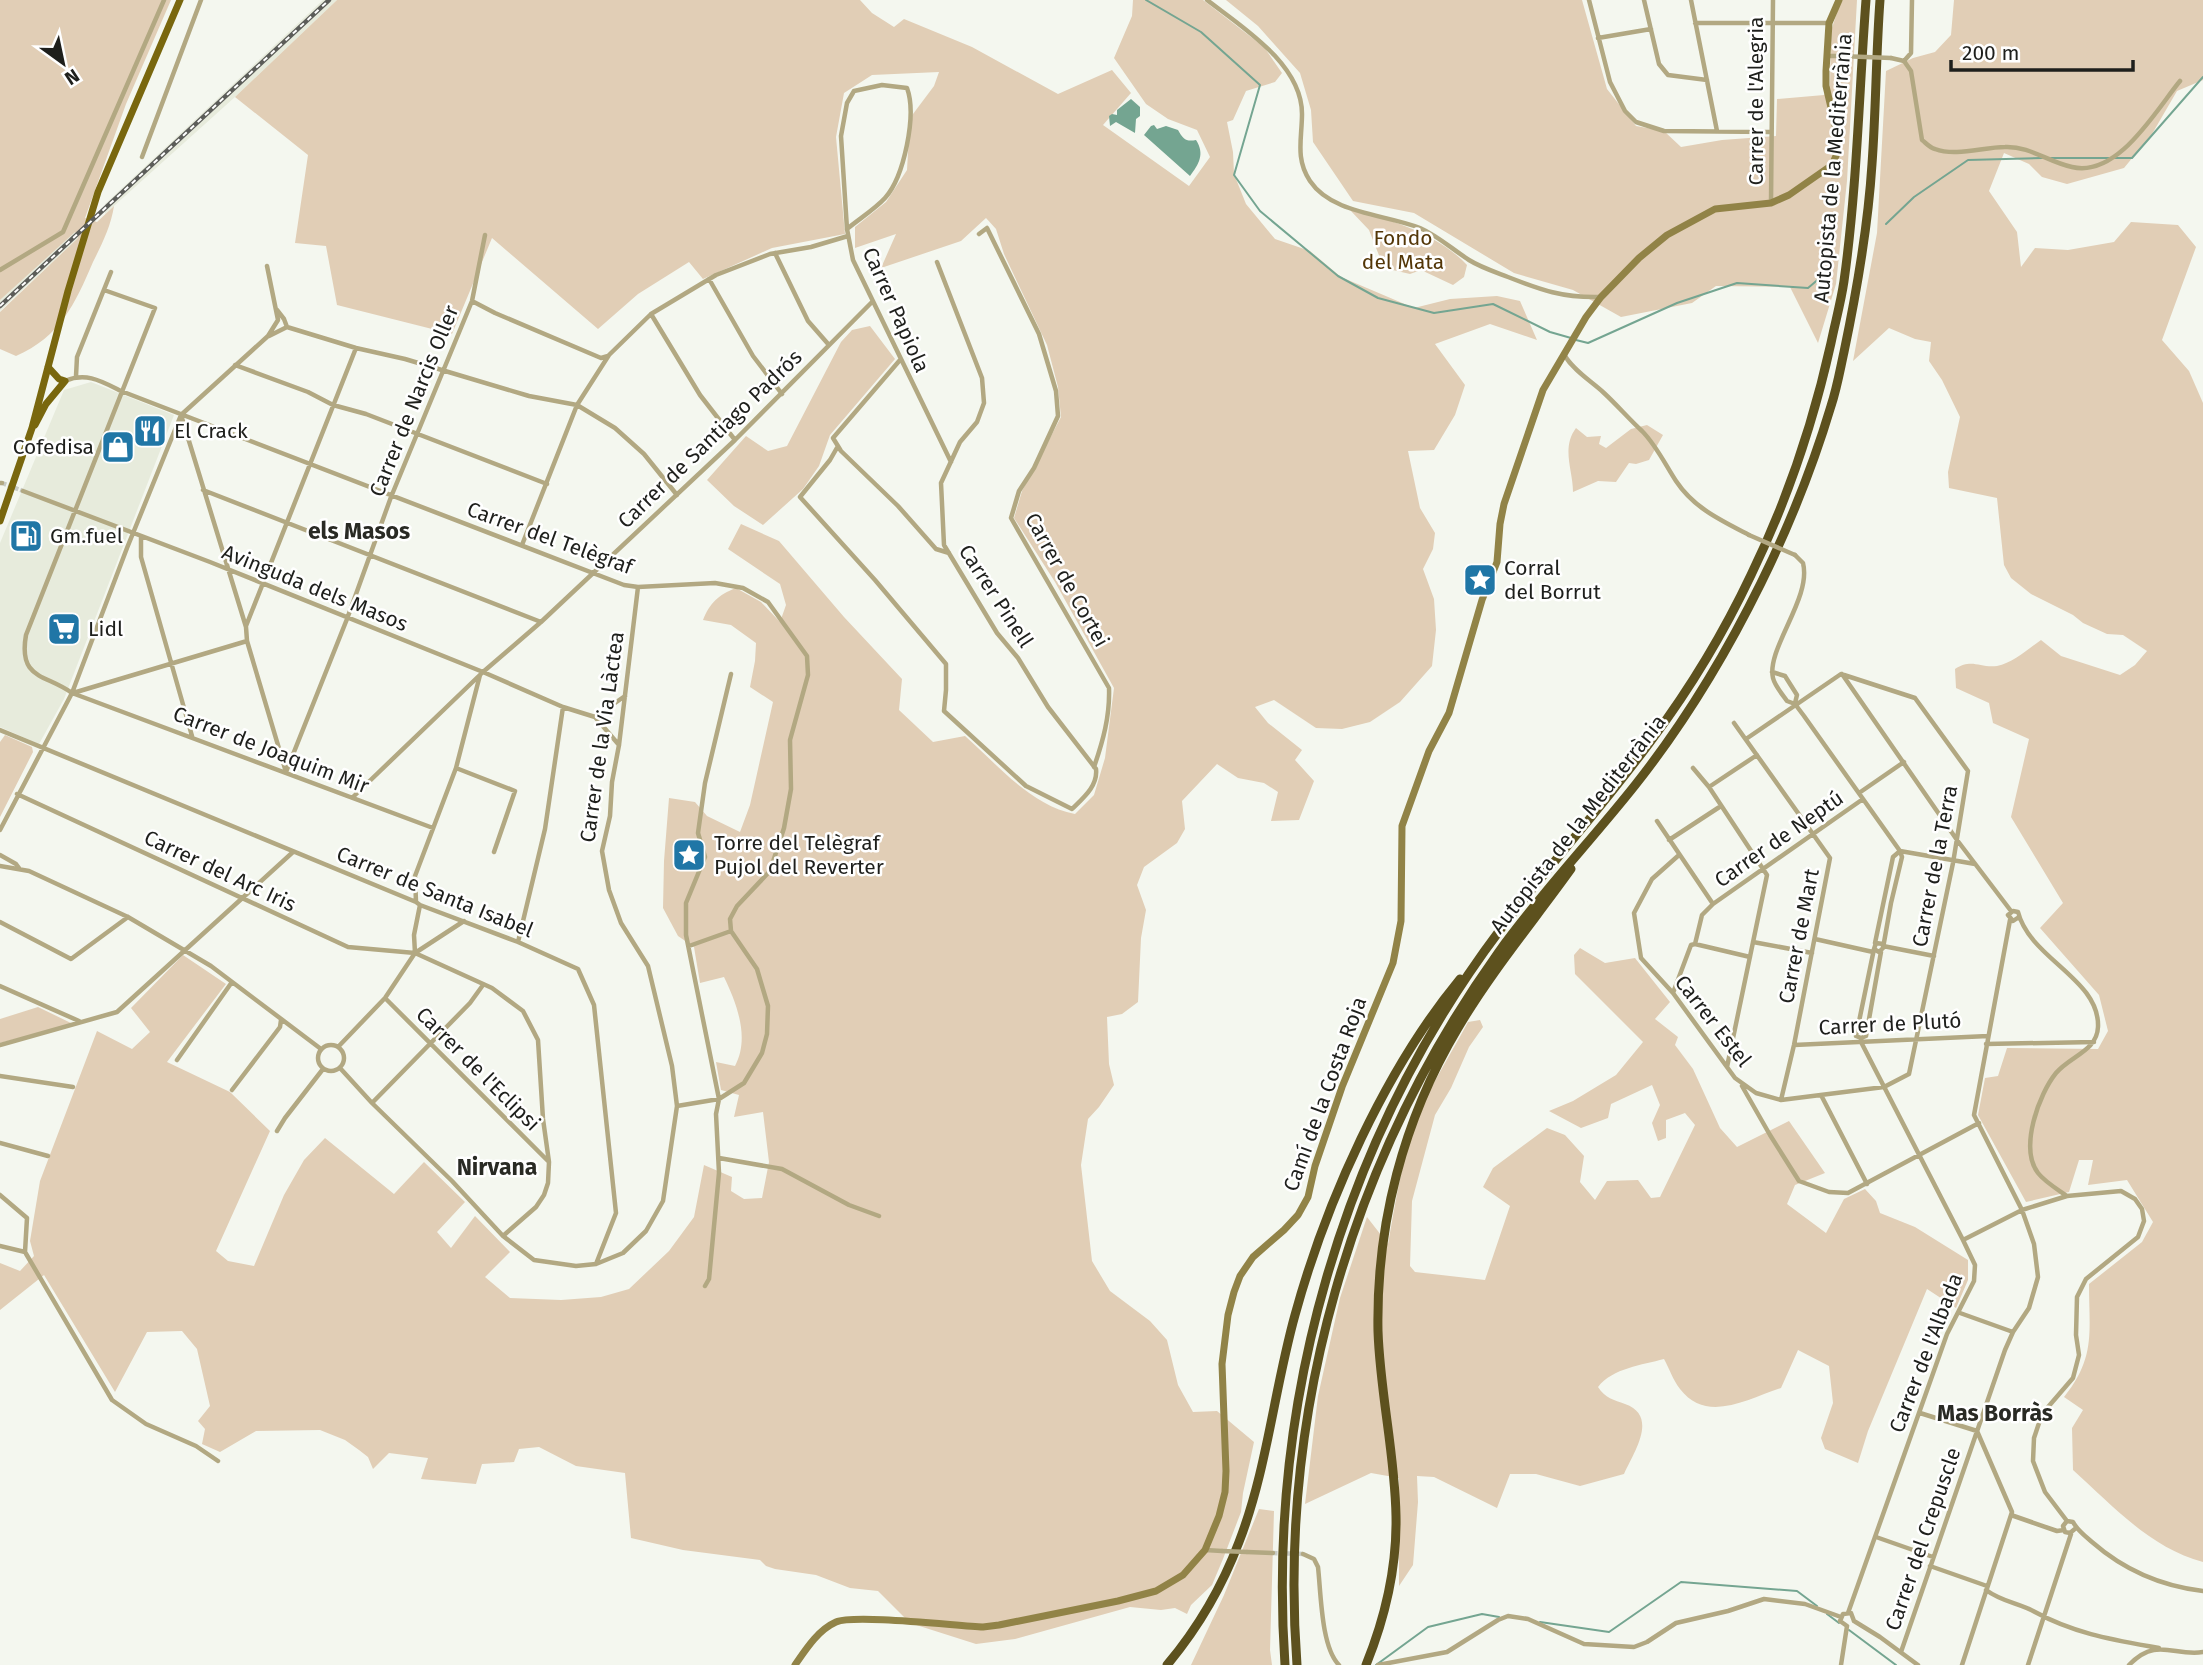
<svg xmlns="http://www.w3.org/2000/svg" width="2203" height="1665" viewBox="0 0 2203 1665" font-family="'Fira Sans',sans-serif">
  <rect width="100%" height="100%" fill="#f4f7ef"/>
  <path fill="#e7ebdc" d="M323 0H337L235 97 105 214V204Z
    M75 231 78 238 0 311V300Z
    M91 382 174 415 64 699 39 744 0 727V543L64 390Z"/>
  <path fill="#e1ceb6" d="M0 0H171L126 104 85 218 97 222 114 206C111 226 102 244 93 262 75 304 60 337 16 356L0 349V312L78 238 75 232 0 300Z
    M337 0H860L872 13 894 27 904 19 972 47 1058 94 1112 70 1131 93 1103 125 1189 186 1210 157 1197 130 1168 119 1146 104 1114 58 1132 16 1133 0H1203L1264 47 1282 73 1275 82 1246 91 1233 120 1227 122 1233 152 1234 174 1246 204 1275 239 1310 251 1341 277 1414 308 1450 299 1497 296 1520 301 1537 340 1490 324 1435 344 1465 385 1455 415 1434 450 1408 451 1420 508 1435 533 1433 549 1423 569 1434 599 1436 630 1432 666 1400 702 1370 722 1342 729 1316 728 1274 700 1255 707 1268 723 1302 750 1295 760 1314 781 1299 820 1271 821 1278 792 1264 783 1238 778 1217 764 1182 801 1185 829 1177 843 1144 867 1137 885 1146 910 1141 938 1138 1002 1122 1014 1107 1017 1109 1064 1114 1085 1099 1107 1088 1119 1081 1165 1092 1261 1110 1291 1150 1321 1167 1340 1178 1385 1193 1412 1217 1411 1254 1442 1243 1493 1241 1512 1223 1559 1212 1585 1191 1605 1187 1614 1175 1608 1161 1610 1130 1607 1015 1639 976 1644 910 1623 878 1591 850 1588 816 1575 775 1569 766 1566 760 1560 683 1550 631 1538 625 1473 576 1466 539 1447 519 1449 514 1462 482 1464 476 1484 421 1479 428 1458 389 1453 373 1469 368 1457 359 1450 345 1440 320 1430 256 1431 220 1452 202 1444 205 1429 198 1421 210 1406 197 1349 182 1331 147 1332 115 1392 44 1275 0 1310V1263L20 1271 34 1256 30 1241 40 1181 97 1031 132 1049 150 1032 131 1008 183 955 226 984 167 1062 230 1092 270 1131 216 1251 228 1261 254 1266 284 1195 304 1160 325 1138 394 1194 424 1162 465 1202 437 1232 451 1248 475 1216 510 1252 485 1277 510 1298 561 1300 601 1297 629 1289 669 1251 694 1217 704 1165 732 1177 731 1191 744 1199 762 1198 769 1162 763 1112 734 1117 739 1095 721 1090 716 1062 735 1066C750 1038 737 1004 724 977L700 983 694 947 678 936 663 908 664 861 669 798 695 802 707 816 740 832 750 805 773 702 750 687 755 661 756 643 731 625 703 620C710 603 718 595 736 588L761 602 780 622 786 605 780 584 728 549 741 524 779 541 844 617 902 679 899 710 933 742 965 736C998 765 1030 805 1075 814L1094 795 1105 758 1114 688 1055 582 1014 518 1022 491 1061 417 1058 387 1047 345 1004 254 996 229 986 218 961 241 881 268 896 234 855 248V227L886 202 907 170 910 118 934 86 939 72 872 75 844 93 836 137 845 234 772 248 703 279 689 262 638 294 598 329 492 238 452 334 337 305 326 246 295 243 308 155 235 97Z
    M1226 0H1582L1607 89 1636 126 1664 131 1681 147 1722 140 1776 136 1777 99 1824 95 1830 85 1831 31 1841 0H1857L1847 181 1836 284 1818 343 1790 287 1716 286 1692 303 1621 317 1573 290 1514 273 1414 213 1353 201 1313 142 1311 110 1300 73 1258 26Z
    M1954 0H2203V80L2177 91 2152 134 2124 168 2067 184 2042 177 2029 164 2004 153 1989 191 2017 232 2021 267 2035 248 2068 250 2114 242 2131 222 2178 225 2196 247 2162 340 2189 371 2203 403V1562C2150 1548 2112 1505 2073 1470L2072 1428 2083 1410 2064 1397C2096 1357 2089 1332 2089 1284L2142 1242 2153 1222 2127 1180 2088 1185 2093 1160H2079L2069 1192 2026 1202 1978 1115 1985 1078 1998 1076 2007 1048 2098 1049 2108 1031 2099 995 2040 928 2063 903 2011 817 2029 739 1993 723 1989 703 1956 688 1955 669C1972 658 1979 668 1997 666 2013 663 2028 649 2041 640L2061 656 2120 675 2135 665 2147 651 2123 635 2107 634 2083 623 2073 615 2031 594 2011 578 2004 565 1997 498 1949 488 1948 472 1960 417 1942 380 1929 361 1931 342 1915 339 1889 328 1853 361 1877 233 1886 71 1913 58 1935 52 1951 35Z
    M1350 210C1391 219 1438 234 1467 265L1464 277 1453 285 1421 270 1410 274 1384 268 1369 230Z
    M870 326 895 359 830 435 819 466 803 489 763 525 734 506 707 480 746 436 768 451 787 446 841 342 852 330Z
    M1647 425 1663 435 1649 460 1636 464 1629 463 1616 482 1598 481 1573 492C1573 470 1561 448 1576 428L1587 437 1601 436 1599 444 1606 448 1631 429Z
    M5 735 32 747 33 752 0 817V742Z
    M1580 948 1605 963 1635 958 1670 1002 1655 1019 1678 1037 1675 1045 1693 1069 1720 1128 1737 1147 1789 1121 1825 1173 1795 1185 1787 1204 1826 1233 1844 1199 1865 1189 1876 1201 1880 1213 1915 1227 1968 1260V1280L1956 1308 1927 1289 1868 1431 1858 1463 1825 1449 1821 1438 1833 1403 1829 1366 1798 1350 1781 1388C1747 1399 1707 1424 1680 1389 1673 1380 1669 1368 1664 1359 1642 1365 1613 1368 1598 1387 1605 1398 1614 1400 1625 1404 1659 1416 1634 1452 1624 1474L1580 1486 1536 1474H1510L1497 1508 1434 1477 1417 1476 1418 1502 1413 1565 1399 1586V1478L1371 1473 1305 1504 1318 1396 1340 1298 1367 1217 1388 1244C1395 1205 1401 1165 1414 1127 1427 1090 1450 1056 1468 1022L1480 1020 1483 1027 1469 1047 1451 1088 1435 1115 1412 1201 1410 1266 1415 1272 1485 1280 1510 1206 1483 1187 1493 1168 1547 1128 1565 1135 1584 1156 1580 1182 1595 1200 1607 1181 1638 1180 1651 1198 1660 1197 1695 1125 1685 1113 1666 1120V1138L1658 1141 1652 1123 1660 1105 1652 1085 1611 1104 1608 1118 1581 1128 1549 1111 1573 1101 1616 1075 1643 1042 1575 974 1574 955Z
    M38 1007 73 1024 0 1043V1019Z
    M1259 1509 1274 1511 1270 1650 1272 1665H1191L1224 1595Z"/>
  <path fill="#74a591" d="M1131 99 1140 107V116L1136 119 1135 133 1116 122 1110 126 1109 116 1112 114 1117 115V110Z
    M1154 125 1157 129 1166 126 1178 130C1183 139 1186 142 1196 140 1205 154 1199 164 1190 176L1144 135 1151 126Z"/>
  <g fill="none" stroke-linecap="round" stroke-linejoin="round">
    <path stroke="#74a591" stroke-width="2" d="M1146 0 1201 32 1260 85 1234 175 1260 211 1338 276 1378 298 1434 313 1493 304 1550 332 1571 338
      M2051 158H2109
      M2114 158H2132L2203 77
      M1886 224 1914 197 1968 160 2042 158
      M1576 340 1588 343 1677 303 1737 283 1808 288 1827 272
      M1827 1614 1839 1623
      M1540 1622 1609 1632 1681 1582 1797 1591 1817 1606
      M1849 1630 1896 1665
      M1376 1665 1428 1627 1482 1614 1499 1617"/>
    <path stroke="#c9ccc5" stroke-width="4.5" stroke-dasharray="4.5 2" stroke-linecap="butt" d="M2 483 23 491
      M1273 1553 1303 1554"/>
    <path stroke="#b2a882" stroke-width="4.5" d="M1207 0C1242 27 1302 64 1302 114 1302 138 1295 159 1310 181 1332 214 1385 214 1420 228 1438 236 1452 249 1469 260 1480 267 1495 272 1508 277 1541 290 1563 298 1600 297
      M1589 0 1610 82 1625 111 1636 122 1664 131 1771 132
      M1644 0 1659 64 1668 75 1707 80
      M1691 0 1717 131
      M1695 23H1828
      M1598 38 1651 29
      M1827 56H1840
      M1891 58 1904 61 1911 71 1922 140C1926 143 1930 148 1935 149 1956 157 1983 147 2005 147 2030 146 2048 162 2072 167 2118 178 2156 110 2180 81
      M1904 61 1911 53 1912 0
      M142 157 201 0
      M1771 202 1773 0
      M847 229C859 219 875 209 885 198 904 177 917 115 907 88L882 85 854 91 847 103 841 136 847 229 853 260 951 462
      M979 234 987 228 1039 334 1056 391 1058 416 1034 468 1019 491 1011 518 1109 688C1110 716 1103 741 1094 767
      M775 253 808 321 829 345
      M0 270 63 232 164 0
      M709 279 753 356 782 394
      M104 290 155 308 26 635C18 680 46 674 72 693L433 828
      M472 301 495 313 601 358 608 356
      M651 314 700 395 735 440
      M287 327 356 348 405 359 529 396 577 405 615 428 644 454 677 495
      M269 336 287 327 284 319 277 310
      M1565 356C1574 371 1591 381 1604 393 1617 405 1629 419 1642 431 1656 445 1665 464 1676 481 1694 508 1720 520 1749 535
      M900 360 833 438 841 451 898 506 936 549 949 553
      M235 365 308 392 333 405 366 414 547 484
      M76 376 77 357 111 272
      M65 381C86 372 101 381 121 391L624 585 638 587 715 583 743 588 768 602 807 656 808 675 790 740 791 789 784 828 770 871 737 906 730 919 731 931 757 969 768 1006 767 1034 762 1053 744 1083 719 1099 677 1106
      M181 415 246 627 247 641 286 772
      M838 446 830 460 800 497 875 580 946 664V690L944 711 1026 786 1072 809C1083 798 1098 786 1096 769L1048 707 1018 658 997 633 944 545 941 483 960 442 977 422 984 403 982 378 937 262
      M0 483H2
      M203 490 541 622
      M23 491 210 562 483 672 563 707 595 717 619 745
      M141 537V557L192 736
      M522 545 577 405 609 355 651 314 716 275 770 254 811 247 848 236
      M1795 555 1803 563C1812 598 1766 649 1773 678 1775 686 1782 694 1787 701L1795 704 1804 716 1900 851 1975 864
      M246 626 356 348
      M1772 672 1785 676 1797 695 1795 703
      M1842 674 1957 840 2011 911
      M73 693 247 641
      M595 717 625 696
      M1734 723 1830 858 1794 1045 1781 1100
      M0 730 416 902 420 905 518 942 578 969 594 1005 616 1213 596 1264
      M456 768 515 791 494 852
      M1693 768 1709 787 1767 875 1727 1067
      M286 772 347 619 391 497 472 301 485 235
      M1709 787 1757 755
      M1859 793 1904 762
      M17 794 348 947 415 953 492 988 523 1011 538 1040 543 1119 549 1162 548 1183 544 1195 536 1207 503 1236
      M353 797 483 672 541 622 735 440 872 302
      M1657 821 1713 904 1702 915 1695 944 1691 945 1673 993
      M0 830 72 693 127 548 181 415 268 336 278 320 267 266
      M1669 840 1721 806
      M0 855 16 864 19 868
      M1679 855 1652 879 1634 913 1641 958 1673 993 1735 1078 1756 1093 1781 1100 1884 1087 1909 1074 1953 863 1968 771 1915 698 1841 674 1746 739
      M0 866 29 871 128 917 211 966 321 1049
      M416 902 415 876 456 768 480 675
      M1713 904 1863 799
      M2019 917 2013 921 2008 915 2013 911 2018 912C2030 959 2100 979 2098 1027 2097 1051 2070 1056 2056 1073 2039 1094 2019 1148 2038 1173 2045 1182 2057 1189 2067 1196L2121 1191 2135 1199 2142 1209 2144 1221 2138 1237 2086 1279 2077 1297 2076 1335 2079 1355 2073 1378 2042 1414 2034 1438 2033 1461 2045 1492 2067 1521
      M0 922 71 959 128 917
      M1815 939 1873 952
      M518 942 545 829 563 707
      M1753 942 1812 953
      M1875 943 1893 857 1900 851
      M1695 944 1750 957
      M1883 944 1876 943 1874 949 1879 952 1883 948 1891 903 1902 857 1900 851
      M689 946 731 931
      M1883 946 1934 956
      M415 953 414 935 420 905
      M0 986 79 1021
      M385 998 548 1161
      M1861 1038 1866 1036 1881 952
      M1986 1044 2094 1042
      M318 1058a13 13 0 1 1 26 0a13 13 0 1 1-26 0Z
      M0 1045 117 1012 293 852
      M1794 1045 1988 1036
      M338 1047 385 998 415 953 464 921
      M177 1060 232 982
      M340 1068 372 1103 452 1181 503 1236 534 1260 576 1266 596 1264 623 1253 646 1231 663 1201 677 1106 672 1066 648 966 621 923 609 890 602 851 610 816 612 782 619 745 638 587
      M0 1076 73 1087
      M1742 1086 1770 1135 1799 1181 1829 1192 1848 1193 1979 1123
      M232 1090 280 1027 281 1020
      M1821 1095 1867 1184
      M372 1103 470 1003 483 985
      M277 1131 285 1118 323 1069
      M0 1143 48 1156
      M719 1158 782 1169 849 1205 879 1216
      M0 1195 27 1218 25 1252
      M1963 1240 2022 1210 2067 1196
      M0 1246 25 1252
      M25 1252 112 1400 146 1424 196 1446 218 1461
      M705 1286 709 1279 719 1173 716 1114 719 1099 686 935V903L705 857 698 833 705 783 731 674
      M1960 1313 2013 1332
      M1920 1413 1977 1431 2012 1512 1962 1665
      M2011 1515 2057 1531 2064 1530
      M2076 1528 2070 1533 2065 1532 2063 1526 2067 1521 2073 1522C2077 1530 2085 1536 2092 1542 2124 1570 2160 1586 2203 1591
      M1876 1537 1933 1557
      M1205 1550 1222 1551
      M1247 1552 1273 1553
      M1303 1554 1314 1559 1318 1567C1321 1593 1321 1647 1339 1665
      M1930 1566 1987 1586
      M1986 1590C2002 1602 2019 1603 2035 1612 2075 1634 2115 1640 2159 1648
      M1848 1613 1947 1334 1974 1281 1975 1265 1963 1240 1861 1042V1038L1856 1036 1874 949
      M1854 1621 1880 1637 1918 1665
      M1847 1626 1840 1621 1843 1614 1851 1613 1854 1621
      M1901 1652 2005 1350 2013 1332 2029 1308 2038 1277 2034 1244 2022 1210 1974 1115 2010 920
      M1378 1665 1447 1652 1498 1620 1508 1616 1528 1619 1584 1644 1634 1647 1647 1642 1676 1623 1728 1611 1764 1599 1805 1604 1841 1617
      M1841 1665 1847 1626
      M2028 1665 2071 1534
      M2129 1665C2157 1636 2174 1657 2203 1652"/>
    <path stroke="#918347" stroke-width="7" d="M795 1665C806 1649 818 1630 836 1622 855 1614 957 1626 983 1627L999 1625 1118 1601 1156 1591 1183 1575 1205 1550 1219 1516 1225 1492 1226 1471 1222 1364 1228 1315 1234 1292 1240 1276 1253 1257 1284 1230 1298 1215 1308 1197 1315 1166 1342 1087 1393 963 1401 921 1402 826 1429 751 1449 713 1482 600 1497 562 1500 524 1504 504 1543 390 1586 317 1601 297 1639 258 1667 235 1715 209 1771 203 1789 195 1832 165 1836 156 1839 142 1826 86V71L1829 23 1839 0"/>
    <path stroke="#79670e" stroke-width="7" d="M35 425 46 404 65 381 59 379 48 367
      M0 521 32 428 68 291 98 192 180 0"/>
    <path stroke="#5d511e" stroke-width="9" d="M1167 1665C1198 1628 1222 1587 1239 1542 1267 1470 1274 1390 1295 1315 1326 1202 1385 1070 1460 979
      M1285 1665C1267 1403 1342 1140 1500 930 1549 865 1605 804 1653 738 1691 687 1724 632 1751 575 1787 501 1813 424 1831 343 1835 323 1841 302 1844 281 1857 188 1859 93 1866 0
      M1297 1665C1278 1412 1351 1159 1498 953 1541 893 1591 841 1636 784 1685 722 1726 654 1761 583 1789 526 1813 466 1831 406 1837 388 1840 370 1844 352 1857 290 1868 227 1872 164 1876 109 1876 54 1880 0
      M1366 1665C1385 1618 1397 1567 1396 1516 1395 1454 1380 1393 1378 1331 1376 1225 1403 1120 1458 1028 1491 972 1533 922 1571 869"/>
    <defs>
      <path id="rail" d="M0 306 329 0"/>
    </defs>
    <use href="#rail" stroke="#5c5d59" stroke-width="4.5"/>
    <use href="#rail" stroke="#fff" stroke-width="2" stroke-dasharray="5" stroke-linecap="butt"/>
    <path stroke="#b2a882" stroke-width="4.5" d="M1840 56 1891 58
      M1749 535 1795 555
      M1222 1551 1247 1552"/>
  </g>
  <defs>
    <symbol id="restaurant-square" viewBox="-11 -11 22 22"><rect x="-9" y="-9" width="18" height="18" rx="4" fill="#2076a6" stroke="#fff"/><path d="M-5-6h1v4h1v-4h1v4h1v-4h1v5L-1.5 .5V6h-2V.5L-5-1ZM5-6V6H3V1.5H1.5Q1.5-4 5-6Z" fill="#fff"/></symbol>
    <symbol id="shop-square" viewBox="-11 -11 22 22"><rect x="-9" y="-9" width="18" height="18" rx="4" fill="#2076a6" stroke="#fff"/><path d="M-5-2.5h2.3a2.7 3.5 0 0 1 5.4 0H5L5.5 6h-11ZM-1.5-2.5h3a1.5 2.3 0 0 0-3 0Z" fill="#fff"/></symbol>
    <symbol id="fuel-square" viewBox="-11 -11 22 22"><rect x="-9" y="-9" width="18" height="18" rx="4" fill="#2076a6" stroke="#fff"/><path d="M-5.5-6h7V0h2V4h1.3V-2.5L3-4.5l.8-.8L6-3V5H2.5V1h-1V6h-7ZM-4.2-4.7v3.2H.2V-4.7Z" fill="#fff"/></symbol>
    <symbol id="sight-square" viewBox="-11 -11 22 22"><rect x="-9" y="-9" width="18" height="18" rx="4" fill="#2076a6" stroke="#fff"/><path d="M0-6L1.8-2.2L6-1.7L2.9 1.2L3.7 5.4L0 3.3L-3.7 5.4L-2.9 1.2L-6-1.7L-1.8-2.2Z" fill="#fff"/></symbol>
    <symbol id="supermarket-square" viewBox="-11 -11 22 22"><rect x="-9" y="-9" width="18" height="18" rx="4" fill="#2076a6" stroke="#fff"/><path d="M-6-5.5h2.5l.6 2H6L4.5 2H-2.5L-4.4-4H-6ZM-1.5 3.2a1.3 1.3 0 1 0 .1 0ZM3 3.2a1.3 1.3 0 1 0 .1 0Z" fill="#fff"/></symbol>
  </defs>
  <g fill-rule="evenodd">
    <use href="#restaurant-square" x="131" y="412" width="38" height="38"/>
    <use href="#shop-square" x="99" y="428" width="38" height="38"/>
    <use href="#fuel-square" x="7" y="517" width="38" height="38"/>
    <use href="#sight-square" x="1461" y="561" width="38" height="38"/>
    <use href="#supermarket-square" x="45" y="610" width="38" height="38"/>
    <use href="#sight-square" x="670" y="836" width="38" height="38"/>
  </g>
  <g text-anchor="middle" stroke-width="5" stroke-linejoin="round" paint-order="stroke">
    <g font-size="21" fill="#1e1f1c" stroke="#fff">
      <text transform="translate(1756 101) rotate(-90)" y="7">Carrer de l'Alegria</text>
      <text transform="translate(1833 168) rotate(-85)" y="7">Autopista de la Mediterrània</text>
      <text transform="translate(896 310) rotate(66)" y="7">Carrer Papiola</text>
      <text transform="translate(414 401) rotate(-68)" y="7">Carrer de Narcis Oller</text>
      <text transform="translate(710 439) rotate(-44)" y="7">Carrer de Santiago Padrós</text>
      <text transform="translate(550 538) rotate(20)" y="7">Carrer del Telègraf</text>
      <text transform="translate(1067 580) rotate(61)" y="7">Carrer de Cortei</text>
      <text transform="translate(315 588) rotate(22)" y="7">Avinguda dels Masos</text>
      <text transform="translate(996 596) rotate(57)" y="7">Carrer Pinell</text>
      <text transform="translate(602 737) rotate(-82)" y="7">Carrer de la Via Làctea</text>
      <text transform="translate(271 750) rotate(21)" y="7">Carrer de Joaquim Mir</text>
      <text transform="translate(1578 824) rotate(-52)" y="7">Autopista de la Mediterrània</text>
      <text transform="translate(1779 839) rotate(-35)" y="7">Carrer de Neptú</text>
      <text transform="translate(1935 866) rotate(-79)" y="7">Carrer de la Terra</text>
      <text transform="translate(220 871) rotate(25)" y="7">Carrer del Arc Iris</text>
      <text transform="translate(435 892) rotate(22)" y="7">Carrer de Santa Isabel</text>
      <text transform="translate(1799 936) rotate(-79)" y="7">Carrer de Mart</text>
      <text transform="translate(1713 1021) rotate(52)" y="7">Carrer Estel</text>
      <text transform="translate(1890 1024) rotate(-3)" y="7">Carrer de Plutó</text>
      <text transform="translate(478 1069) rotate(45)" y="7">Carrer de l'Eclipsi</text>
      <text transform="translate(1325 1094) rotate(-70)" y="7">Camí de la Costa Roja</text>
      <text transform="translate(1926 1353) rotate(-69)" y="7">Carrer de l'Albada</text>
      <text transform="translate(1923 1539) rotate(-71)" y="7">Carrer del Crepuscle</text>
    </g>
    <g font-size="21" fill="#533607" stroke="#fff">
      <text x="1403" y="245">Fondo<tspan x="1403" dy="24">del Mata</tspan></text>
    </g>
    <g font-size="21" fill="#1e1f1c" stroke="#fff" text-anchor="start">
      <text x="174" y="438">El Crack</text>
      <text x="94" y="454" text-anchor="end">Cofedisa</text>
      <text x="50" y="543">Gm.fuel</text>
      <text x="1504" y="575">Corral<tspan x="1504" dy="24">del Borrut</tspan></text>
      <text x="88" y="636">Lidl</text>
      <text x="714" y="850">Torre del Telègraf<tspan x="714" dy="24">Pujol del Reverter</tspan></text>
    </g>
    <g font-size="23" font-weight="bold" fill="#292a24" stroke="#fff">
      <text x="359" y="539">els Masos</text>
      <text x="497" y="1175">Nirvana</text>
      <text x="1995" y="1421">Mas Borràs</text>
    </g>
  </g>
  <g transform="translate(63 63) rotate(147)" stroke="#ffffff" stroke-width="5" paint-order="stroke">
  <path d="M0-5L12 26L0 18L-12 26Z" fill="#1e1f1c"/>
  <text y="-10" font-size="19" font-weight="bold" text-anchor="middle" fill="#1e1f1c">N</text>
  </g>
  <path d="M1951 60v10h182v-10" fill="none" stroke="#1e1f1c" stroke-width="3.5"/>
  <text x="1962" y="60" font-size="21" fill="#1e1f1c" stroke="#ffffff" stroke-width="5" paint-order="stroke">200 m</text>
</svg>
